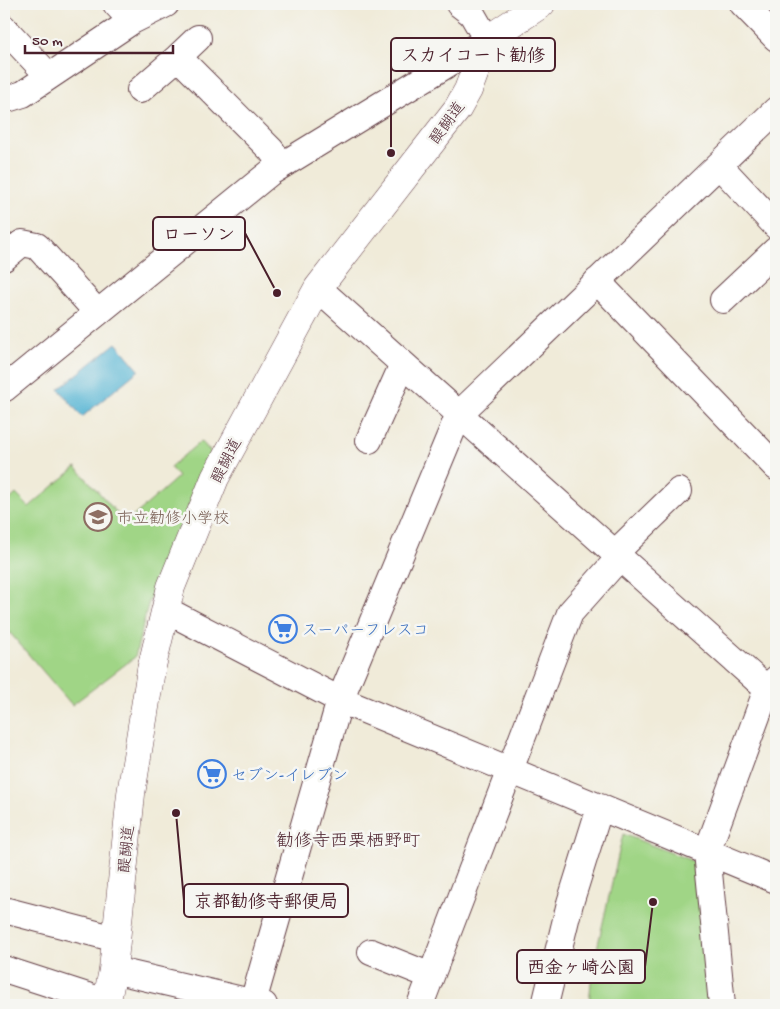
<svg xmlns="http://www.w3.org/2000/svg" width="780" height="1009" viewBox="0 0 780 1009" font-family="'Gochi Hand','Klee One',sans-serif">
  <rect width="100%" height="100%" fill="#f6f6f2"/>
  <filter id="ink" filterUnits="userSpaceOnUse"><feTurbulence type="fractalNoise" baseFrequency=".02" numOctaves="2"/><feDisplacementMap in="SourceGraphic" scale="10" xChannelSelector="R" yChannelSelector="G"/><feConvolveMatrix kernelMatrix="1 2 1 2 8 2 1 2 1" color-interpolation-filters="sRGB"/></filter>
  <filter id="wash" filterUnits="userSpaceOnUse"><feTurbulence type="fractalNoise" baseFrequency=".0096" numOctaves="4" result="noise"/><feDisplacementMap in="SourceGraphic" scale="20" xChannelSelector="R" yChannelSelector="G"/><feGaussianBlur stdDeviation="1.12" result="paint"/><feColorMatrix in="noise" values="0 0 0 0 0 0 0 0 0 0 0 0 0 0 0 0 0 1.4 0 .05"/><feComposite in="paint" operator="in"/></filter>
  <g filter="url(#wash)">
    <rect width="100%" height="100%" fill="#f0ebd9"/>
    <path fill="#a0d586" stroke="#757a58" d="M201 441 211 452 149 601 135 657 72 705 4 626V505L16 494 29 507 76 467 126 523 178 477 170 467Z
      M623 834 695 862 710 1005H589L592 971Z"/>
    <path fill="#56b5d4" stroke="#506a80" d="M116 343 139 370 82 417 59 389Z"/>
  </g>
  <g filter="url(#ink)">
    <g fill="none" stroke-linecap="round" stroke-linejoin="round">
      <defs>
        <path id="minor" d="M116 4 132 21
          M743 4 776 38
          M4 28 49 76
          M178 57 198 38
          M140 90 178 57 271 150 282 165
          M4 100 23 94 132 21 166 4
          M719 165 776 226
          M4 258 22 243 37 246 97 312
          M597 281 776 467
          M318 288 767 689
          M723 300 776 250
          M4 389 271 172 487 40 472 14 459 4
          M369 440 403 364
          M615 553 679 491
          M166 610 340 700 776 880
          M4 910 116 939
          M371 952 431 976
          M4 969 106 1002
          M113 970 264 1005
          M253 1002 340 700 459 414 776 110
          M420 1005 570 613 619 558
          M545 1005 570 903 600 807
          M722 1005 707 852 767 689 776 679"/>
        <path id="major" d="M106 1005 113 970 131 794 151 670 171 587 215 478 318 288 458 108 468 90 487 40 541 4"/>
      </defs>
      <use href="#minor" stroke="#633e45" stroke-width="28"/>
      <use href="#major" stroke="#633e45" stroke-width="29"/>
      <use href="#minor" stroke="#fff" stroke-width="26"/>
      <use href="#major" stroke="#fff" stroke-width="28"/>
    </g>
  </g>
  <defs>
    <symbol id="school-ring" viewBox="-11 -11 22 22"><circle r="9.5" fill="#f6f6f2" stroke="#8d6e63" stroke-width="1.5"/><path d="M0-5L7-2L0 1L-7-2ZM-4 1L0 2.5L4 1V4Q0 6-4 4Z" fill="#8d6e63"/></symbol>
    <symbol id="supermarket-ring" viewBox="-11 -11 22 22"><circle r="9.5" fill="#f6f6f2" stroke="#3f7fe0" stroke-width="1.5"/><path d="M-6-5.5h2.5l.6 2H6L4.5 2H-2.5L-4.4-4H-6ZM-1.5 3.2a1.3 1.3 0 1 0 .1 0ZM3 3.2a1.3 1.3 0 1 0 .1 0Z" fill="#3f7fe0"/></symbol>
  </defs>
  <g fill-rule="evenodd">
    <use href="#school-ring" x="82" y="501" width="32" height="32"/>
    <use href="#supermarket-ring" x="267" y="613" width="32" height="32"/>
    <use href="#supermarket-ring" x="196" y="758" width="32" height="32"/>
  </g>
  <g text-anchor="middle" stroke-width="5" stroke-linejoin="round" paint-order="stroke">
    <g font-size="16" fill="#4a1f2b" stroke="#f6f6f2">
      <text transform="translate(446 122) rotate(-54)" y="6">醍醐道</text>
      <text transform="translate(225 460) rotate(-63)" y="6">醍醐道</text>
      <text transform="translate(125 849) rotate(-84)" y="6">醍醐道</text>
    </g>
    <g font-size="16" fill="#785e54" stroke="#f6f6f2" text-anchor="start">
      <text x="117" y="523">市立勧修小学校</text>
    </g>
    <g font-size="16" fill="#366cbe" stroke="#f6f6f2" text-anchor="start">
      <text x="302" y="635">スーパーフレスコ</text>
      <text x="231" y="780">セブン-イレブン</text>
    </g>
    <g font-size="18" fill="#4a1f2b" stroke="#f6f6f2">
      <text x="348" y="846">勧修寺西栗栖野町</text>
    </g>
  </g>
  <path fill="none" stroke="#4a1f2b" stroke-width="2" d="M391 153L391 55M277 293L245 233M176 813L184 901M653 902L645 967"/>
  <g fill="#4a1f2b" stroke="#f6f6f2" stroke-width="2">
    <circle cx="391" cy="153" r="5"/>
    <circle cx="277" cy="293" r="5"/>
    <circle cx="176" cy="813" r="5"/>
    <circle cx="653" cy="902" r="5"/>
  </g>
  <g fill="#f6f6f2" stroke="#4a1f2b" stroke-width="2">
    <rect x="391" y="38" width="164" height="33" rx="5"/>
    <rect x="153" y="217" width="92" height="33" rx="5"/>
    <rect x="184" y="884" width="164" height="33" rx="5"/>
    <rect x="517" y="950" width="128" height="33" rx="5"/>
  </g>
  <g font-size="18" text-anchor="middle" font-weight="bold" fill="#4a1f2b">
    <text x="473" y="61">スカイコート勧修</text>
    <text x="199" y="240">ローソン</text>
    <text x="266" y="907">京都勧修寺郵便局</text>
    <text x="581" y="973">西金ヶ崎公園</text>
  </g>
  <rect width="780" height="1009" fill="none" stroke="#f6f6f2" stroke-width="20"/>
  <path d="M25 45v8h148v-8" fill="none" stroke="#4a1f2b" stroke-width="2.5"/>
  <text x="32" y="45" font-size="15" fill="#4a1f2b" stroke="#f6f6f2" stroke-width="4" paint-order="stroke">50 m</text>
</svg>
